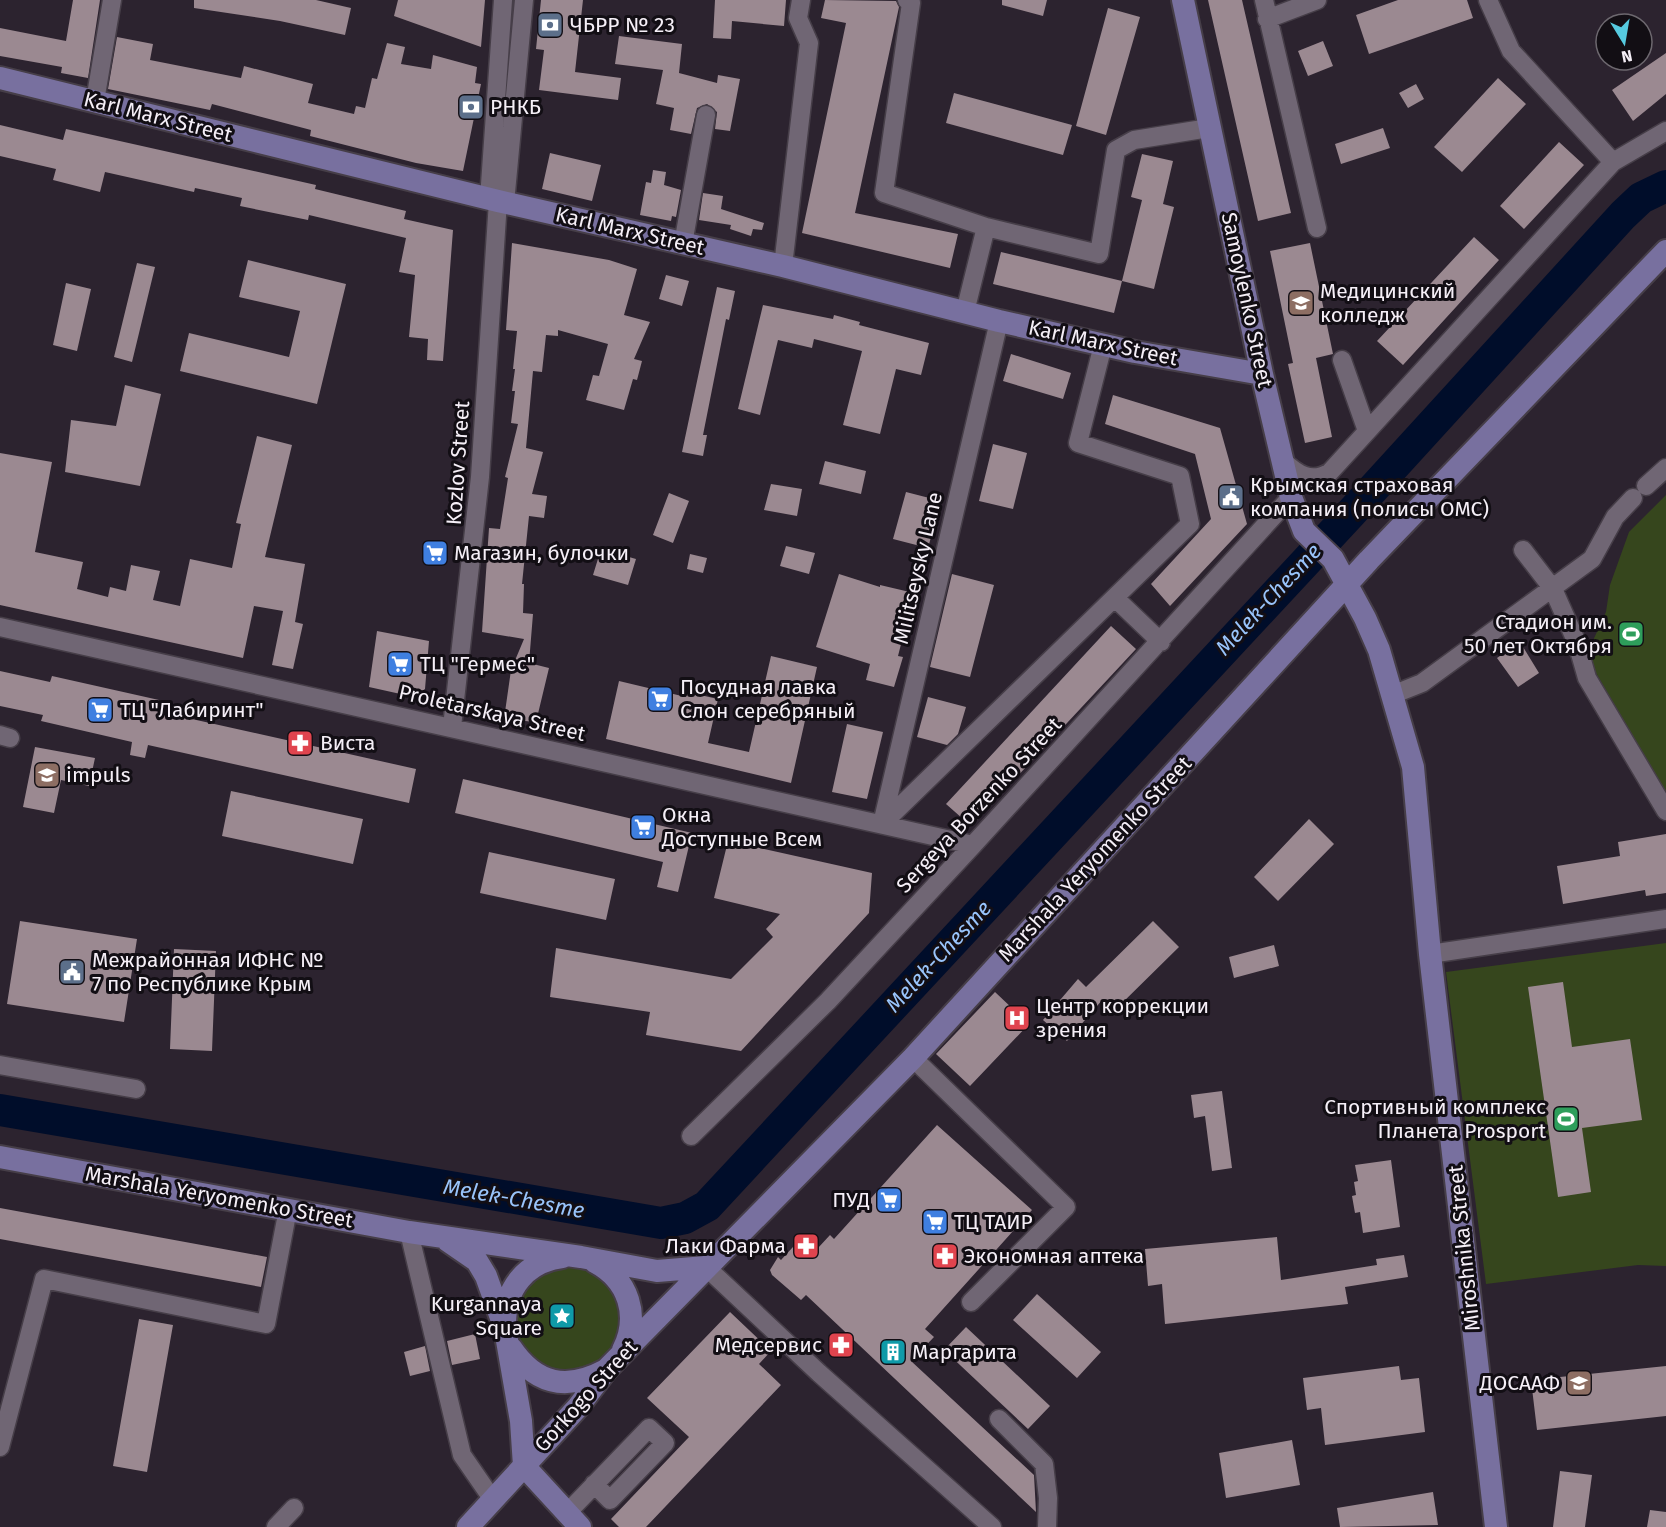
<svg xmlns="http://www.w3.org/2000/svg" width="1666" height="1527" viewBox="0 0 1666 1527" font-family="'Fira Sans',sans-serif">
  <rect width="100%" height="100%" fill="#2c232f"/>
  <path fill="#36461d" d="M1666 495V793L1586 656 1606 612 1610 585 1629 532Z
    M1666 943V1266L1638 1265 1486 1284 1446 972Z
    M516 1319a52 52 0 1 1 104 0a52 52 0 1 1-104 0Z"/>
  <g fill="none" stroke-linecap="round" stroke-linejoin="round">
    <path stroke="#000d2a" stroke-width="32" d="M0 1110 661 1223 685 1218 707 1206 1352 512 1623 215 1641 198 1666 186"/>
  </g>
  <path fill="#9b8991" d="M73 0H100L88 78 61 73 62 67 0 56V28L66 41Z
    M194 0H316L351 8 345 35 280 21 194 8Z
    M398 0H485L481 47 394 16Z
    M541 0H583L575 72 621 78 618 100 539 90 544 50 536 49Z
    M715 0H786L784 26 732 21 731 39 713 38Z
    M825 0 896 1 899 7 855 213 958 234 950 268 802 233 846 23 821 18Z
    M1002 0H1047L1043 16 1002 5Z
    M1208 0H1242L1291 213 1258 221Z
    M1398 0H1467L1473 18 1369 54 1356 15Z
    M1108 8 1140 17 1106 135 1076 126Z
    M619 36 682 44 679 73 717 83 718 75 740 79 730 131 715 129 717 112 707 104 697 108 691 134 670 130 674 108 656 104 663 70 615 64Z
    M117 37 153 44 150 60 241 78 244 66 313 84 308 103 354 114 356 106 365 108 372 78 377 79 387 43 405 47 401 64 431 69 433 55 477 67 475 83 481 84 463 171 416 163 310 136 311 130 212 104 210 110 108 89Z
    M1323 41 1333 66 1308 76 1298 51Z
    M1666 53V94L1633 121 1612 90Z
    M1498 78 1526 104 1462 172 1434 147Z
    M1416 84 1424 99 1408 108 1399 93Z
    M954 93 1072 125 1063 155 946 123Z
    M0 125 63 140 66 129 316 185 315 189 406 211 404 219 453 230 443 361 427 360 428 339 409 337 415 275 399 272 406 238 309 215 308 220 240 206 242 198 195 188 194 192 105 172 100 192 53 180 56 169 0 156Z
    M1383 128 1390 148 1341 164 1335 144Z
    M1559 142 1584 165 1524 229 1500 206Z
    M550 153 601 165 592 201 542 189Z
    M1142 154 1173 161 1163 204 1174 207 1154 289 1122 281 1142 200 1131 197Z
    M653 170 666 172 664 185 681 190 676 217 672 216 671 221 640 215 646 182 651 183Z
    M703 193 723 196 721 209 764 223 762 230 753 229 751 236 730 229 731 225 699 220Z
    M1474 237 1499 260 1403 365 1377 341Z
    M512 243 609 260 637 269 624 315 650 322 634 359 642 361 637 380 633 379 624 410 586 400 593 375 599 376 608 344 558 330V336L546 335 542 372 533 371 526 448 543 452 532 494 547 496 544 518 529 516 522 584H524L523 613 533 614 529 663 549 668 536 722 504 719 511 670 524 639 482 632 489 528 500 529 508 478 505 477 518 424 511 423 515 391H512L515 369H513L517 331 506 330Z
    M1310 243 1333 354 1316 358 1332 437 1305 443 1288 364 1293 363 1270 251Z
    M1001 252 1122 281 1114 313 993 284Z
    M248 260 346 284 317 404 180 371 189 333 289 357 300 311 239 297Z
    M137 263 155 267 132 362 114 357Z
    M666 275 689 281 682 306 659 299Z
    M66 283 91 289 77 351 53 345Z
    M717 287 735 291 729 320 726 319 703 435H707L703 456 682 452Z
    M763 305 833 319 834 315 860 322 859 325 929 343 921 375 896 369 880 434 843 425 862 351 814 339 812 348 778 340 760 415 738 409Z
    M1011 354 1071 373 1063 399 1003 381Z
    M125 385 161 394 140 486 65 472 71 420 116 426Z
    M1113 395 1220 428 1247 524 1170 606 1151 584 1211 519 1195 454 1105 424Z
    M257 436 292 445 265 557 305 564 295 622 303 624 293 669 272 665 283 611 254 606 243 658 0 605V453L52 462 35 552 83 562 77 589 108 597 110 587 126 591 131 565 160 571 153 600 180 606 190 559 232 568 241 524 236 523Z
    M993 444 1027 453 1013 509 979 501Z
    M825 461 866 471 861 494 819 484Z
    M771 484 802 489 797 516 764 510Z
    M906 492 941 501 928 548 893 539Z
    M669 493 689 501 673 543 653 535Z
    M786 546 815 553 809 574 780 566Z
    M601 549 636 559 628 585 593 575Z
    M690 554 707 558 703 573 687 569Z
    M839 574 880 587V585L914 593 898 656 903 657 894 687 866 680 870 664 816 647Z
    M952 574 994 585 970 677 930 667Z
    M1111 626 1136 649 971 826 946 804Z
    M377 631 429 641 425 689 414 697 369 687Z
    M1520 642 1539 673 1518 687 1497 658Z
    M771 656 817 667 791 783 606 739 619 681 686 697 687 692 718 699 708 743 749 752Z
    M0 671 50 682 52 676 159 700 156 711 416 769 409 803 148 745 145 758 130 755 132 742 41 721 43 715 0 706Z
    M928 697 966 707 958 734 947 745 917 737Z
    M847 724 883 732 867 799 832 792Z
    M35 747 95 758 89 786 61 780 54 813 23 807Z
    M463 779 692 833 678 892 657 887 663 862 455 813Z
    M231 791 363 819 353 864 222 836Z
    M1309 819 1334 844 1278 901 1254 877Z
    M1666 834V893L1646 896 1645 890 1563 904 1557 866 1620 856 1618 842Z
    M728 841 872 873 869 913 741 1051 646 1035 650 1012 550 997 556 948 731 979 773 937 766 929 780 914 714 898Z
    M489 852 615 879 606 920 480 893Z
    M20 921 137 939 124 1022 7 1004Z
    M1153 921 1179 947 1115 1010 1103 999 1067 1041 1043 1020 1078 979 1086 987Z
    M1274 945 1279 966 1234 978 1229 957Z
    M174 949 216 951 212 1051 170 1049Z
    M1563 982 1572 1047 1630 1039 1642 1120 1582 1128 1591 1192 1558 1197 1528 987Z
    M995 992 1029 1024 970 1086 936 1054Z
    M1222 1091 1232 1168 1212 1171 1205 1116 1194 1118 1191 1095Z
    M937 1125 1032 1210 925 1329 934 1337 911 1361 1034 1475 1036 1512 806 1295 801 1300 772 1275 770 1270 778 1257 781 1260 804 1235 818 1248 830 1235 834 1239Z
    M1391 1160 1400 1227 1363 1233 1360 1212 1355 1213 1352 1196 1356 1195 1354 1182 1358 1181 1355 1165Z
    M0 1208 267 1257 261 1287 0 1239Z
    M1277 1237 1281 1280 1377 1265 1376 1259 1404 1255 1408 1277 1345 1287 1348 1304 1165 1324 1162 1284 1148 1286 1145 1249Z
    M1037 1294 1101 1352 1077 1378 1013 1320Z
    M730 1312 771 1351 759 1364 781 1385 646 1527H619L611 1519 689 1437 647 1398Z
    M139 1319 173 1325 147 1472 113 1466Z
    M966 1327 1050 1406 1028 1429 944 1350Z
    M475 1334 480 1359 452 1365 447 1341Z
    M425 1346 430 1371 410 1376 404 1352Z
    M1399 1366 1401 1380 1419 1378 1425 1432 1325 1445 1321 1408 1307 1410 1303 1378Z
    M1666 1366V1416L1537 1430 1531 1380Z
    M1292 1440 1300 1485 1226 1498 1219 1453Z
    M1560 1471 1592 1475 1585 1527H1553Z
    M1433 1492 1438 1525 1340 1527 1337 1508Z
    M1650 1510 1666 1512V1527H1647Z"/>
  <g fill="none" stroke-linecap="round" stroke-linejoin="round">
    <defs>
      <path id="minor" d="M907 0 911 3 884 193 986 227 1099 254 1116 150 1134 140 1209 128
        M1264 0 1317 228
        M1488 0 1511 51 1613 162
        M1267 19 1317 0
        M95 101 112 0
        M489 199 503 0
        M505 203 524 0
        M683 244 706 115
        M783 266 809 43 798 18 801 0
        M965 312 986 227
        M1342 360 1367 431
        M1282 460C1297 474 1311 484 1330 472L1613 162 1666 131
        M1646 486 1666 468
        M1523 550 1553 589 1577 643 1587 678 1666 811
        M1115 598 1161 642
        M0 627 973 845
        M1392 695 1422 683 1592 559 1615 517 1633 498
        M452 727 480 477 498 201
        M0 735 10 738
        M882 824 1190 524 1180 476 1078 443 1103 345
        M882 824 999 321
        M1430 954 1666 919
        M913 1058 1066 1207 971 1302
        M0 1065 136 1089
        M691 1136 828 1001 973 845 1291 497
        M409 1232 462 1455 493 1500
        M706 1267 819 1373 992 1527
        M999 1419 1044 1464 1048 1498 1047 1527
        M0 1447 44 1279 266 1324 288 1209
        M567 1513 649 1428 665 1443 610 1500 594 1484
        M276 1527 294 1508"/>
      <path id="major" d="M1183 0 1262 374 1291 497 1304 531 1333 559 1365 618 1379 650 1413 767 1430 954 1496 1527
        M0 78 498 201 783 266 999 321 1135 352 1262 374
        M0 1157 409 1232 581 1257 657 1271 706 1267
        M448 1241 477 1261 486 1276 505 1329 521 1421 524 1466
        M595 1262C629 1280 640 1316 623 1350
        M505 1324C505 1288 526 1262 562 1257
        M511 1348C536 1385 567 1391 606 1370
        M524 1466 580 1527
        M468 1527 578 1407 606 1370 913 1058 1369 560 1666 251"/>
    </defs>
    <use href="#minor" stroke="#463e48" stroke-width="21"/>
    <use href="#major" stroke="#463e48" stroke-width="26"/>
    <use href="#minor" stroke="#706674" stroke-width="18"/>
    <use href="#major" stroke="#78709f" stroke-width="22"/>
  </g>
  <defs>
    <symbol id="bank-square" viewBox="-11 -11 22 22"><rect x="-9" y="-9" width="18" height="18" rx="4" fill="#5c6f8a" stroke="#120e14"/><path d="M-6-4H6V4H-6ZM0-2.3a2.3 2.3 0 1 0 0 4.6a2.3 2.3 0 1 0 0-4.6Z" fill="#fff"/></symbol>
    <symbol id="university-square" viewBox="-11 -11 22 22"><rect x="-9" y="-9" width="18" height="18" rx="4" fill="#8d6e63" stroke="#120e14"/><path d="M0-5L7-2L0 1L-7-2ZM-4 1L0 2.5L4 1V4Q0 6-4 4Z" fill="#fff"/></symbol>
    <symbol id="civic-square" viewBox="-11 -11 22 22"><rect x="-9" y="-9" width="18" height="18" rx="4" fill="#5c6f8a" stroke="#120e14"/><path d="M-.6-6.5H3V-4.5H.6V-3L4-1V1h2V6H-6V1h2V-1L-.6-3ZM-1.2 2.5V6h2.4V2.5Z" fill="#fff"/></symbol>
    <symbol id="supermarket-square" viewBox="-11 -11 22 22"><rect x="-9" y="-9" width="18" height="18" rx="4" fill="#3f7fe0" stroke="#120e14"/><path d="M-6-5.5h2.5l.6 2H6L4.5 2H-2.5L-4.4-4H-6ZM-1.5 3.2a1.3 1.3 0 1 0 .1 0ZM3 3.2a1.3 1.3 0 1 0 .1 0Z" fill="#fff"/></symbol>
    <symbol id="stadium-square" viewBox="-11 -11 22 22"><rect x="-9" y="-9" width="18" height="18" rx="4" fill="#2e9e5b" stroke="#120e14"/><path d="M0-5a6.5 5 0 1 0 0 10a6.5 5 0 1 0 0-10ZM-3.5-1.8h7v3.6h-7Z" fill="#fff"/></symbol>
    <symbol id="pharmacy-square" viewBox="-11 -11 22 22"><rect x="-9" y="-9" width="18" height="18" rx="4" fill="#e0444e" stroke="#120e14"/><path d="M-2-6h4v4h4v4h-4v4h-4v-4h-4v-4h4Z" fill="#fff"/></symbol>
    <symbol id="school-square" viewBox="-11 -11 22 22"><rect x="-9" y="-9" width="18" height="18" rx="4" fill="#8d6e63" stroke="#120e14"/><path d="M0-5L7-2L0 1L-7-2ZM-4 1L0 2.5L4 1V4Q0 6-4 4Z" fill="#fff"/></symbol>
    <symbol id="hospital-square" viewBox="-11 -11 22 22"><rect x="-9" y="-9" width="18" height="18" rx="4" fill="#e0444e" stroke="#120e14"/><path d="M-5-5h3v3.5h4V-5h3V5h-3V1.5h-4V5h-3Z" fill="#fff"/></symbol>
    <symbol id="sight-square" viewBox="-11 -11 22 22"><rect x="-9" y="-9" width="18" height="18" rx="4" fill="#0f9aa8" stroke="#120e14"/><path d="M0-6L1.8-2.2L6-1.7L2.9 1.2L3.7 5.4L0 3.3L-3.7 5.4L-2.9 1.2L-6-1.7L-1.8-2.2Z" fill="#fff"/></symbol>
    <symbol id="building-square" viewBox="-11 -11 22 22"><rect x="-9" y="-9" width="18" height="18" rx="4" fill="#0f9aa8" stroke="#120e14"/><path d="M-4-6H4V6H1V3H-1V6H-4ZM-2.5-4.3h1.7v1.8h-1.7ZM.8-4.3h1.7v1.8H.8ZM-2.5-1h1.7V.8h-1.7ZM.8-1h1.7V.8H.8Z" fill="#fff"/></symbol>
  </defs>
  <g fill-rule="evenodd">
    <use href="#bank-square" x="535" y="10" width="30" height="30"/>
    <use href="#bank-square" x="456" y="92" width="30" height="30"/>
    <use href="#university-square" x="1286" y="288" width="30" height="30"/>
    <use href="#civic-square" x="1216" y="482" width="30" height="30"/>
    <use href="#supermarket-square" x="420" y="538" width="30" height="30"/>
    <use href="#stadium-square" x="1616" y="619" width="30" height="30"/>
    <use href="#supermarket-square" x="385" y="649" width="30" height="30"/>
    <use href="#supermarket-square" x="645" y="684" width="30" height="30"/>
    <use href="#supermarket-square" x="85" y="695" width="30" height="30"/>
    <use href="#pharmacy-square" x="285" y="728" width="30" height="30"/>
    <use href="#school-square" x="32" y="760" width="30" height="30"/>
    <use href="#supermarket-square" x="628" y="812" width="30" height="30"/>
    <use href="#civic-square" x="57" y="957" width="30" height="30"/>
    <use href="#hospital-square" x="1002" y="1003" width="30" height="30"/>
    <use href="#stadium-square" x="1551" y="1104" width="30" height="30"/>
    <use href="#supermarket-square" x="874" y="1185" width="30" height="30"/>
    <use href="#supermarket-square" x="920" y="1207" width="30" height="30"/>
    <use href="#pharmacy-square" x="791" y="1231" width="30" height="30"/>
    <use href="#pharmacy-square" x="930" y="1241" width="30" height="30"/>
    <use href="#sight-square" x="547" y="1301" width="30" height="30"/>
    <use href="#pharmacy-square" x="826" y="1330" width="30" height="30"/>
    <use href="#building-square" x="878" y="1337" width="30" height="30"/>
    <use href="#university-square" x="1564" y="1368" width="30" height="30"/>
  </g>
  <g text-anchor="middle" stroke-width="6" stroke-linejoin="round" paint-order="stroke">
    <g font-size="21" fill="#f5eff7" stroke="#120e14" text-anchor="start">
      <text x="570" y="32">ЧБРР № 23</text>
      <text x="490" y="114">РНКБ</text>
      <text x="1320" y="298">Медицинский<tspan x="1320" dy="24">колледж</tspan></text>
      <text x="1250" y="492">Крымская страховая<tspan x="1250" dy="24">компания (полисы ОМС)</tspan></text>
      <text x="454" y="560">Магазин, булочки</text>
      <text x="1612" y="629" text-anchor="end">Стадион им.<tspan x="1612" dy="24">50 лет Октября</tspan></text>
      <text x="420" y="671">ТЦ "Гермес"</text>
      <text x="680" y="694">Посудная лавка<tspan x="680" dy="24">Слон серебряный</tspan></text>
      <text x="120" y="717">ТЦ "Лабиринт"</text>
      <text x="320" y="750">Виста</text>
      <text x="66" y="782">impuls</text>
      <text x="662" y="822">Окна<tspan x="662" dy="24">Доступные Всем</tspan></text>
      <text x="92" y="967">Межрайонная ИФНС №<tspan x="92" dy="24">7 по Республике Крым</tspan></text>
      <text x="1036" y="1013">Центр коррекции<tspan x="1036" dy="24">зрения</tspan></text>
      <text x="1546" y="1114" text-anchor="end">Спортивный комплекс<tspan x="1546" dy="24">Планета Prosport</tspan></text>
      <text x="870" y="1207" text-anchor="end">ПУД</text>
      <text x="954" y="1229">ТЦ ТАИР</text>
      <text x="786" y="1253" text-anchor="end">Лаки Фарма</text>
      <text x="964" y="1263">Экономная аптека</text>
      <text x="542" y="1311" text-anchor="end">Kurgannaya<tspan x="542" dy="24">Square</tspan></text>
      <text x="822" y="1352" text-anchor="end">Медсервис</text>
      <text x="912" y="1359">Маргарита</text>
      <text x="1560" y="1390" text-anchor="end">ДОСААФ</text>
    </g>
    <g font-size="21" fill="#f5eff7" stroke="#120e14">
      <text transform="translate(158 117) rotate(14)" y="7">Karl Marx Street</text>
      <text transform="translate(630 231) rotate(13)" y="7">Karl Marx Street</text>
      <text transform="translate(1247 300) rotate(78)" y="7">Samoylenko Street</text>
      <text transform="translate(1103 343) rotate(12)" y="7">Karl Marx Street</text>
      <text transform="translate(458 463) rotate(-86)" y="7">Kozlov Street</text>
      <text transform="translate(918 568) rotate(-77)" y="7">Militseysky Lane</text>
      <text transform="translate(492 713) rotate(13)" y="7">Proletarskaya Street</text>
      <text transform="translate(979 805) rotate(-47)" y="7">Sergeya Borzenko Street</text>
      <text transform="translate(1095 859) rotate(-47)" y="7">Marshala Yeryomenko Street</text>
      <text transform="translate(219 1197) rotate(10)" y="7">Marshala Yeryomenko Street</text>
      <text transform="translate(1464 1248) rotate(-96)" y="7">Miroshnika Street</text>
      <text transform="translate(586 1396) rotate(-48)" y="7">Gorkogo Street</text>
    </g>
    <g font-size="22" font-style="italic" fill="#99c4fb" stroke="#120e14">
      <text transform="translate(1268 599) rotate(-47)" y="8">Melek-Chesme</text>
      <text transform="translate(938 956) rotate(-47)" y="8">Melek-Chesme</text>
      <text transform="translate(514 1198) rotate(10)" y="8">Melek-Chesme</text>
    </g>
  </g>
  <g transform="translate(1624 42) rotate(169)"><circle r="28" fill="#120e14" stroke="#6d686f" stroke-width="1.5"/>
  <path d="M0-4.5L10 22L0 15L-10 22Z" fill="#56cae0"/>
  <text y="-9" font-size="16" font-weight="bold" text-anchor="middle" fill="#f5eff7">N</text>
  </g>
</svg>
